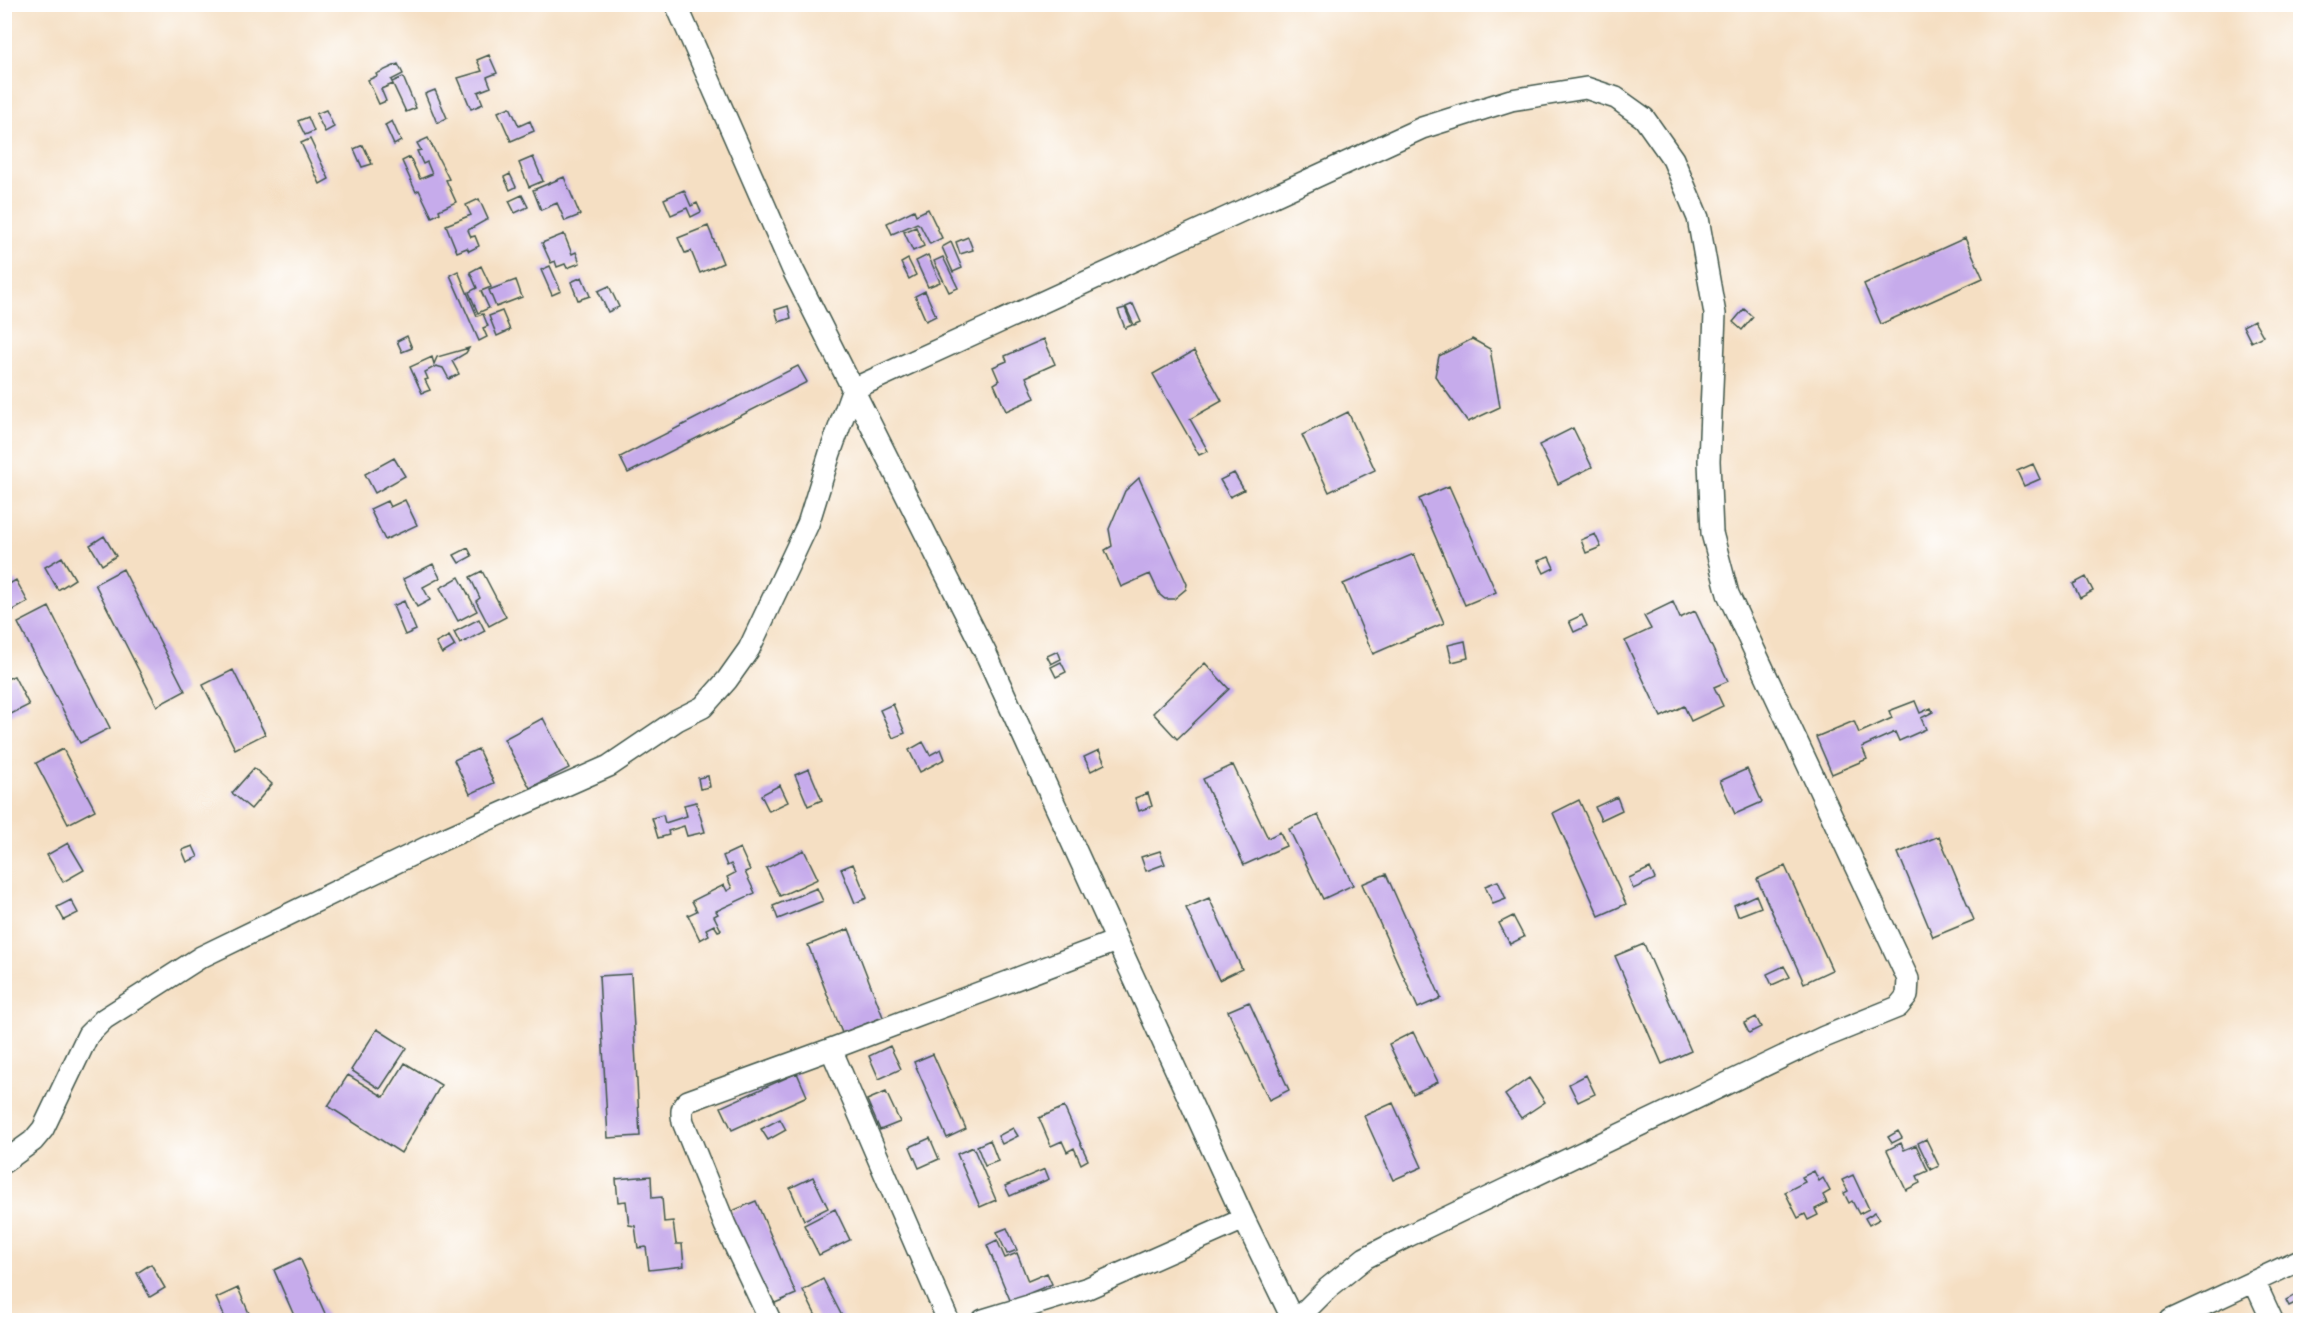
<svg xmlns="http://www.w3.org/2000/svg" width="2305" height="1325" viewBox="0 0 2305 1325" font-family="'Playpen Sans',sans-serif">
  <rect width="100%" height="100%" fill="#fff"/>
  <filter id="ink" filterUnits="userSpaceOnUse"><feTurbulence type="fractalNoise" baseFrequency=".0167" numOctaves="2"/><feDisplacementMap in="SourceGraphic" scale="12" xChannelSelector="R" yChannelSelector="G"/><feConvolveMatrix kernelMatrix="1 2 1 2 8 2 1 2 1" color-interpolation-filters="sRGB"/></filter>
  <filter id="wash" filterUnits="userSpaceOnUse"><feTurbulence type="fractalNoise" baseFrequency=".008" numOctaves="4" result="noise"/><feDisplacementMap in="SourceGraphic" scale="24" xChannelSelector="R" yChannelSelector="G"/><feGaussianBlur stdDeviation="1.35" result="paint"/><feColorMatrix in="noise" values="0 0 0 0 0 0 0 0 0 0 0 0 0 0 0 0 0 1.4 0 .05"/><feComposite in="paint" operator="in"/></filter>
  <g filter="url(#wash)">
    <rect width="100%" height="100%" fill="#f5dfc3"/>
    <g id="blocks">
      <path fill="#c6abeb" d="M489 55 497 73 487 77 491 87 478 92 483 104 471 109 458 78 482 71 477 60Z
        M398 64 403 74 391 80 393 84 381 89 386 101 379 104 368 80 377 76 376 74Z
        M403 77 416 108 406 112 392 82Z
        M435 90 447 118 437 123 425 94Z
        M510 107 519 126 530 121 534 131 511 141 498 112Z
        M326 110 334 127 325 132 316 114Z
        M308 117 314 131 305 135 298 121Z
        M392 121 401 141 394 145 385 125Z
        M428 138 449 179 446 180 456 202 439 210 440 213 432 217 419 190 416 192 402 161 410 157 420 179 432 174 427 162 423 164 417 151 421 150 417 143Z
        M310 139 329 179 320 184 301 143Z
        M363 145 372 164 362 167 354 149Z
        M533 157 543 181 529 187 519 163Z
        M510 174 516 187 510 190 504 177Z
        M564 177 580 215 565 221 557 203 541 210 533 190Z
        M684 190 691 206 697 203 701 212 691 217 687 208 671 215 664 199Z
        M522 195 528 207 515 213 509 201Z
        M479 199 488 219 468 230 471 237 475 236 479 246 469 251 467 248 457 252 446 225 471 215 466 205Z
        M928 209 942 238 930 244 920 225 917 223 892 234 887 223 914 210 916 215Z
        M708 226 723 263 700 273 691 251 685 253 678 238Z
        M916 227 924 246 913 251 904 232Z
        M564 234 572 254 576 252 580 263 567 268 565 264 557 267 555 261 551 263 542 243Z
        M968 237 973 250 960 254 956 242Z
        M1965 238 1983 278 1881 324 1864 284Z
        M951 242 962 268 953 272 942 247Z
        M928 255 940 282 928 287 916 261Z
        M943 257 958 288 949 292 934 261Z
        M908 259 916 275 909 279 901 263Z
        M481 266 491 287 481 291 489 308 478 313 469 292 477 288 470 272Z
        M550 266 561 291 552 295 541 270Z
        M458 271 477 316 483 314 488 326 483 328 487 337 479 341 450 275Z
        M582 277 590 296 578 300 571 282Z
        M516 280 522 297 496 307 489 290Z
        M609 286 619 307 608 312 598 291Z
        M925 291 936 316 926 321 915 296Z
        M1133 304 1141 322 1134 325 1126 307Z
        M788 306 791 318 779 322 775 310Z
        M1125 308 1132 325 1125 328 1118 310Z
        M1744 309 1753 317 1742 330 1733 322Z
        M502 311 510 330 497 336 489 316Z
        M2254 320 2263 336 2251 342 2243 326Z
        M407 336 412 348 402 352 397 341Z
        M1044 339 1055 364 1026 377 1035 398 1006 411 994 384 999 381 993 367 1007 361 1005 356Z
        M1472 339 1490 349 1500 407 1468 422 1435 376 1439 356Z
        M469 348 466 353 452 361 459 374 449 379 443 368 436 366 425 372 428 379 425 380 430 390 422 393 410 367 432 357 434 364 437 357Z
        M1194 351 1222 401 1190 419 1208 451 1199 455 1153 374Z
        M798 366 807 382 628 473 620 457Z
        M1348 412 1375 470 1329 492 1302 435Z
        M1573 428 1592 467 1558 484 1539 445Z
        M394 458 405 476 375 493 365 474Z
        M2033 464 2040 479 2024 486 2017 471Z
        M1234 473 1244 490 1230 497 1220 480Z
        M1139 478 1187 584 1186 589 1174 599H1165L1160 595 1150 574 1121 587 1105 550 1112 546 1109 529 1125 491Z
        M1449 486 1496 592 1465 605 1419 499Z
        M405 500 417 525 385 540 370 509 387 501 390 507Z
        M1595 534 1601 547 1586 553 1581 540Z
        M104 536 116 556 102 565 90 545Z
        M468 548 472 556 459 563 454 555Z
        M1414 554 1444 623 1373 654 1343 584Z
        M62 557 75 579 58 590 45 567Z
        M1549 557 1554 568 1544 573 1538 561Z
        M433 564 440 578 423 587 430 600 417 607 403 579Z
        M123 569 185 691 157 706 95 584Z
        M482 571 506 617 489 626 476 601 480 598 470 577Z
        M459 577 477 611 458 621 440 588Z
        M2086 577 2093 591 2080 598 2073 584Z
        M16 580 28 602 12 611 4 599V587Z
        M404 601 416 630 405 635 393 606Z
        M1673 602 1680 618 1695 611 1728 681 1714 687 1723 706 1691 721 1684 706 1661 717 1625 641 1651 629 1644 616Z
        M49 607 110 728 80 743 18 623Z
        M1582 615 1587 626 1574 632 1569 621Z
        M479 619 485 631 460 644 454 632Z
        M449 636 455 646 442 654 436 643Z
        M1465 641 1468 658 1452 662 1448 645Z
        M1058 651 1061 659 1051 664 1047 656Z
        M1061 662 1066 672 1056 677 1051 667Z
        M1205 663 1229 689 1177 739 1153 713Z
        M233 670 265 734 235 749 203 685Z
        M14 676 29 705 9 715 4 705V680Z
        M1915 701 1920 713 1931 708 1933 712 1921 718 1926 729 1899 741 1895 732 1862 747 1867 759 1832 774 1816 737 1854 721 1859 733 1892 718 1889 711Z
        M893 704 905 733 893 738 880 710Z
        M543 718 569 768 530 788 504 739Z
        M923 742 930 755 941 749 945 759 920 772 909 750Z
        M63 749 95 810 68 824 36 763Z
        M478 749 494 783 470 794 454 760Z
        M1099 750 1105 764 1091 771 1084 757Z
        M1233 765 1268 838 1280 832 1286 846 1244 865 1203 779Z
        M254 768 272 784 251 809 232 793Z
        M809 769 822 800 808 806 795 775Z
        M1747 769 1762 802 1735 814 1720 781Z
        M708 776 710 787 700 789 698 778Z
        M780 785 788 802 769 811 761 795Z
        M1148 793 1152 806 1139 811 1135 798Z
        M1617 797 1622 810 1601 820 1595 807Z
        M1579 800 1626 904 1599 916 1553 813Z
        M696 802 705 832 687 836 684 826 668 831 669 835 658 838 652 818 663 815 665 823 687 816 684 805Z
        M1318 815 1353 885 1323 899 1289 829Z
        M1939 836 1974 920 1933 937 1898 853Z
        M68 843 84 870 63 882 47 855Z
        M193 846 198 857 187 862 182 850Z
        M740 848 750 870 745 872 755 893 716 911 718 914 714 916 721 930 718 931 714 925 706 929 709 935 700 940 688 915 697 911 692 901 724 885 727 891 732 888 727 877 735 873 731 864 727 866 723 856Z
        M804 850 818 879 780 896 766 868Z
        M1160 851 1165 864 1146 871 1141 857Z
        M853 864 867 898 855 903 841 869Z
        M1785 866 1832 970 1804 983 1757 879Z
        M1650 868 1655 879 1633 889 1629 878Z
        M1386 874 1441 998 1418 1008 1362 884Z
        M1498 881 1506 899 1493 904 1485 886Z
        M817 888 823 901 778 919 773 906Z
        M1756 895 1761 907 1738 916 1734 905Z
        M1209 898 1242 969 1219 980 1186 908Z
        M71 900 78 913 64 920 57 907Z
        M1513 916 1524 937 1510 944 1499 923Z
        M849 929 883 1017 842 1033 808 945Z
        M1644 944 1691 1051 1662 1064 1615 956Z
        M1784 966 1790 977 1772 985 1767 974Z
        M631 974 640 1136 608 1138 599 976Z
        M1249 1002 1289 1090 1269 1100 1228 1011Z
        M1756 1017 1761 1027 1749 1033 1744 1023Z
        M377 1029 407 1048 380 1089 351 1070Z
        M1413 1032 1438 1082 1413 1094 1389 1044Z
        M890 1046 901 1069 879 1079 869 1056Z
        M933 1054 966 1129 947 1138 914 1062Z
        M405 1063 441 1085 401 1153 328 1106 348 1075 384 1097Z
        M797 1073 807 1096 732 1130 721 1107Z
        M1586 1075 1595 1094 1578 1102 1569 1084Z
        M1529 1078 1545 1102 1521 1118 1505 1095Z
        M886 1092 900 1122 880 1130 867 1100Z
        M1393 1103 1422 1167 1393 1180 1364 1116Z
        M1064 1107 1088 1160 1081 1164 1074 1148 1067 1152 1062 1141 1051 1146 1039 1118Z
        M780 1119 786 1130 768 1140 761 1129Z
        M1013 1128 1018 1136 1002 1144 998 1136Z
        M1898 1131 1902 1138 1892 1143 1888 1137Z
        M930 1138 939 1159 919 1168 910 1147Z
        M1926 1139 1939 1166 1931 1170 1918 1143Z
        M990 1140 998 1161 985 1166 977 1146Z
        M1901 1143 1904 1150 1916 1145 1928 1171 1917 1176 1920 1183 1906 1190 1887 1150Z
        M973 1147 996 1200 980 1207 957 1154Z
        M1045 1169 1049 1179 1010 1196 1005 1186Z
        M1814 1171 1819 1181 1823 1178 1830 1191 1823 1195 1827 1203 1815 1209 1818 1215 1808 1220 1805 1214 1798 1218 1785 1192 1805 1182 1802 1177Z
        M1853 1175 1869 1209 1859 1214 1852 1201 1849 1203 1844 1193 1848 1191 1842 1180Z
        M651 1176 652 1198 662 1197 664 1222 673 1221 676 1244H682L684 1266 649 1270 646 1247 638 1248 635 1226 629 1225 626 1201 618 1202 616 1179Z
        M813 1177 828 1208 804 1220 790 1188Z
        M756 1201 796 1294 775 1303 749 1275 730 1212Z
        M835 1209 850 1240 819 1255 804 1225Z
        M1875 1212 1880 1219 1869 1225 1865 1218Z
        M1007 1228 1017 1250 1007 1254 997 1232Z
        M997 1240 1005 1258 1017 1253 1028 1281 1047 1273 1052 1284 1025 1295 1027 1301 1013 1307 987 1245Z
        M300 1258 328 1320H296L274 1270Z
        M151 1264 165 1288 150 1297 137 1273Z
        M823 1279 844 1320H818L803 1290Z
        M238 1288 252 1320H226L216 1298Z
        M2300 1292V1309L2297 1302 2289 1306 2286 1300Z"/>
    </g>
  </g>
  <g filter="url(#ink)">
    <use href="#blocks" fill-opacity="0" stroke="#3f5549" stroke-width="1.5"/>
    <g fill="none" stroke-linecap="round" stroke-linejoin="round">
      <defs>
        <path id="street" d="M676 4 793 270 987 656 1244 1219 1293 1320
          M831 1049 948 1320
          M4 1162 33 1141 43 1129 88 1035 104 1019 201 957 444 839 609 766 677 720 703 707 727 680 749 649 808 524 830 453 853 389 1422 128 1511 100 1586 88 1616 98 1644 118 1673 159 1698 218 1715 314 1709 461 1712 533 1728 594 1908 979 1907 996 1898 1007 1824 1037 1408 1236 1365 1258 1328 1288 1296 1320
          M2254 1281 2272 1320
          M770 1320 725 1225 683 1122C681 1112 681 1107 688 1101L831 1049 1116 941
          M983 1320 1088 1288 1244 1219
          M2171 1320 2300 1260"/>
      </defs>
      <use href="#street" stroke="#3f5549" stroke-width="24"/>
      <use href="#street" stroke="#fff" stroke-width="21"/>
    </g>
  </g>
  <rect width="2305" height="1325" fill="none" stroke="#fff" stroke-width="24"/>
</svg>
